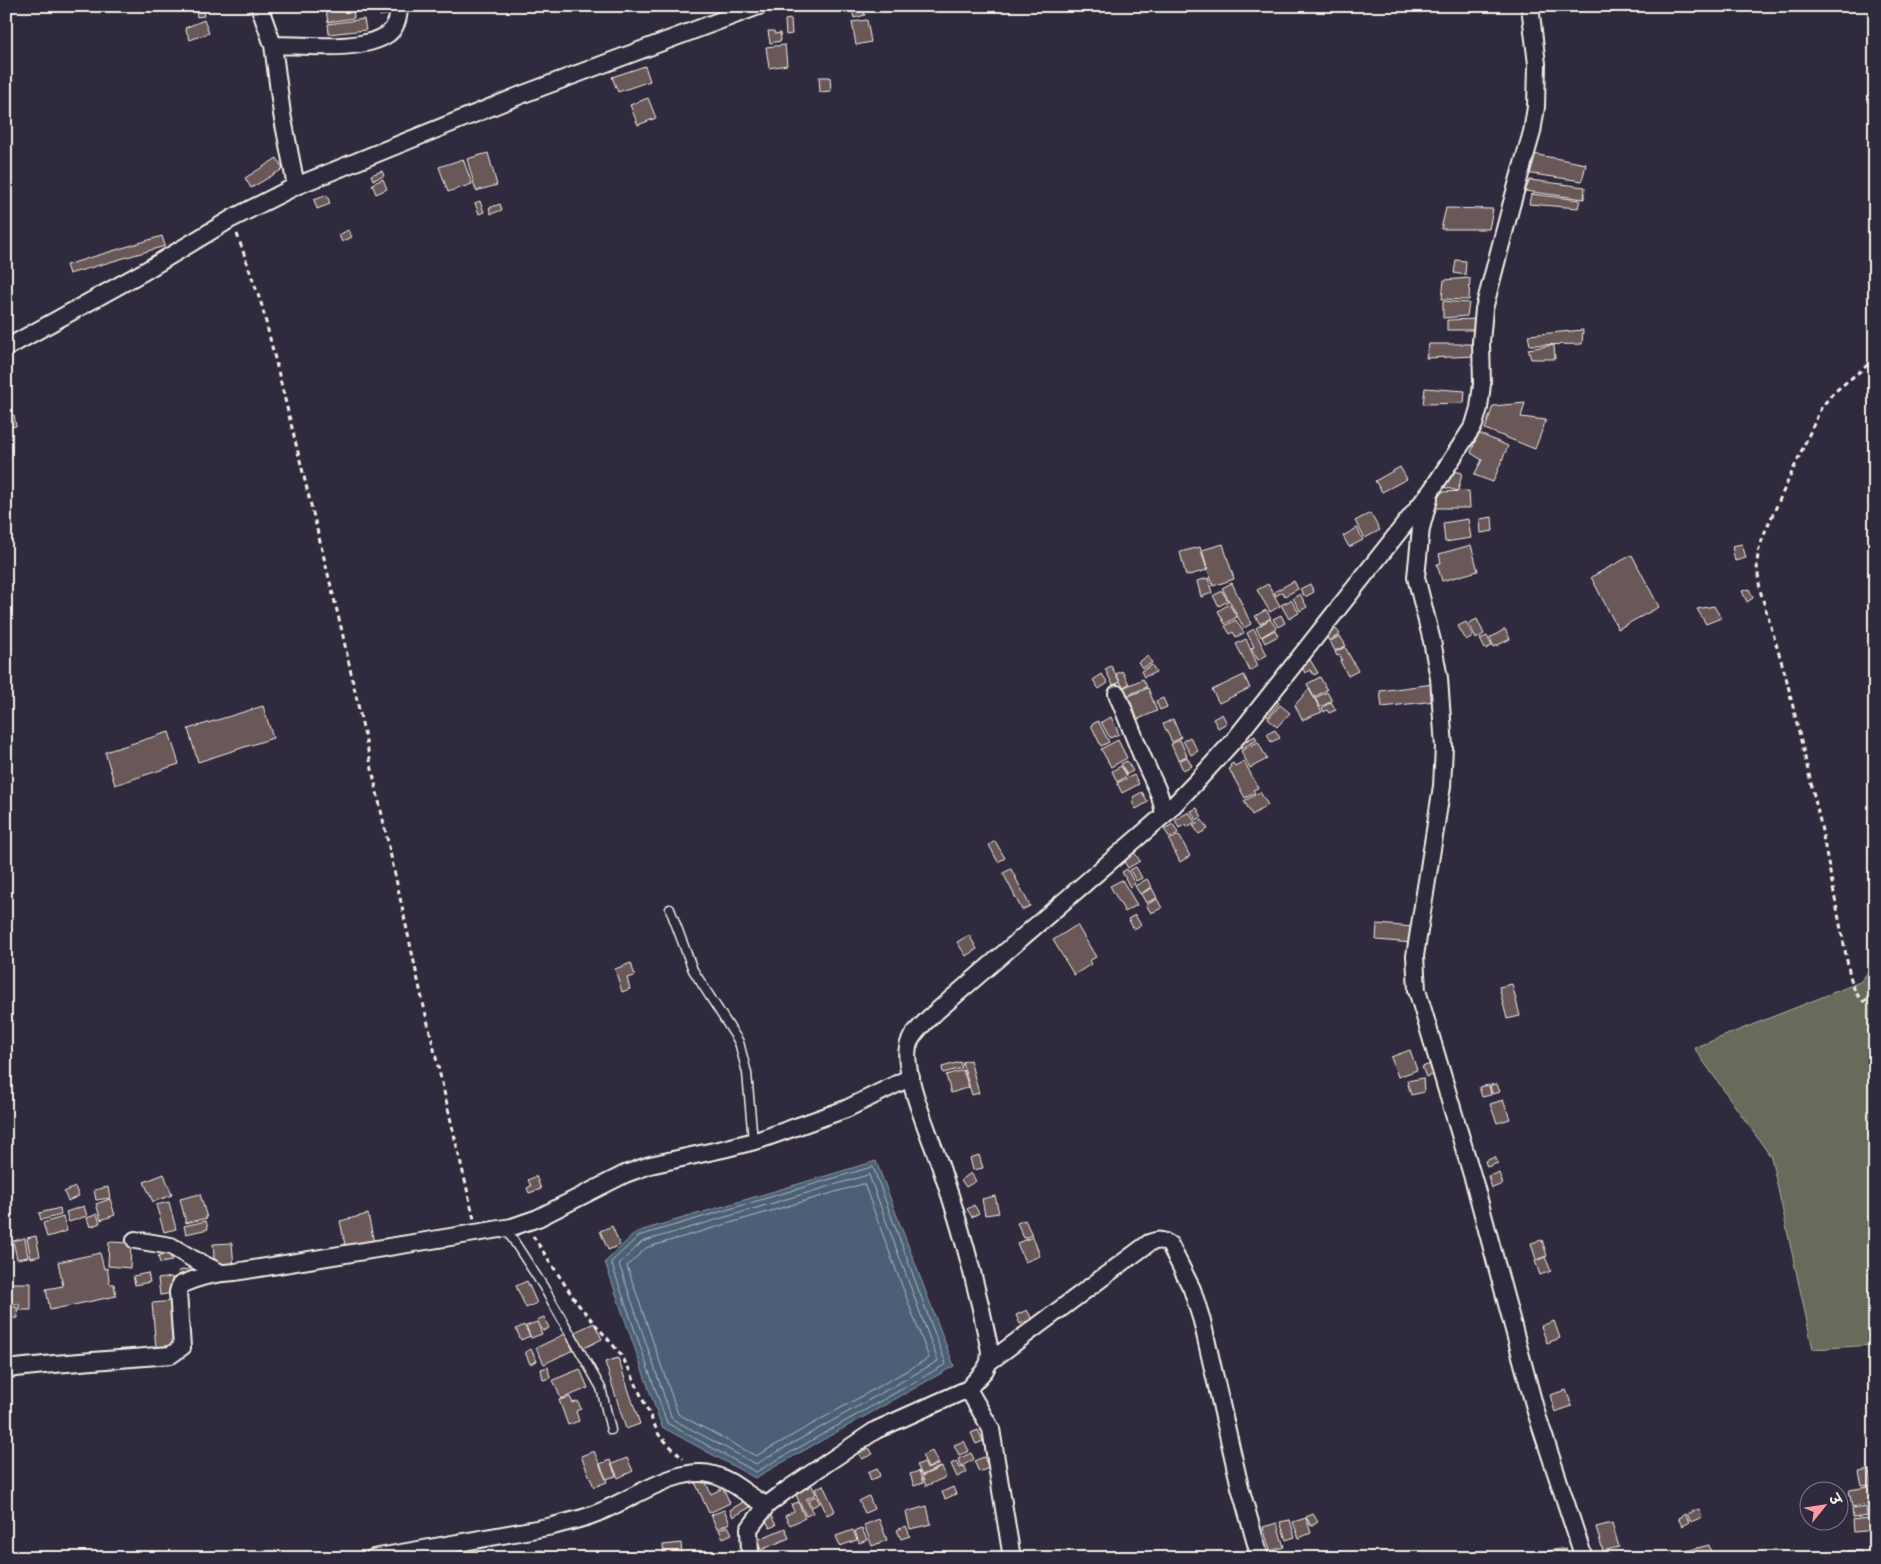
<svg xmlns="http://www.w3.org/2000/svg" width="1881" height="1564" viewBox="0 0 1881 1564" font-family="Pangolin,'Playpen Sans Deva',sans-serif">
  <rect width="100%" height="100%" fill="#2f2a3d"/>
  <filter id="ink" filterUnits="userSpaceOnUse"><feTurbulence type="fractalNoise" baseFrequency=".02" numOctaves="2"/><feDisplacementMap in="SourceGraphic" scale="10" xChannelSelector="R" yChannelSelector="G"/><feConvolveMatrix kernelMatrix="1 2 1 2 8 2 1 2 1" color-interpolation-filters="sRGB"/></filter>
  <g filter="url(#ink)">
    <path fill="#686a5c" stroke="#aeaea2" d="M1875 964V1404H1873L1872 1345 1813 1349 1771 1157 1694 1048 1860 982Z"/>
    <path fill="#4b6176" stroke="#8f9ba4" d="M876 1161 954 1366 755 1478 662 1427 605 1262 636 1232Z"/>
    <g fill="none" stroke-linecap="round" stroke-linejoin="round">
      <path stroke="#b0b7ba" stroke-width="1" d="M873 1167 946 1364 756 1472 667 1423 611 1262 639 1236Z
        M869 1175 938 1361 756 1464 672 1419 619 1264 642 1242Z
        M864 1184 929 1358 756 1456 678 1414 627 1266 646 1248Z"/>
    </g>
    <path fill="#6b5959" stroke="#f4f1e8" d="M195 6H202L204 16 197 17Z
      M391 6 392 14 380 16 378 7Z
      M851 6H862L865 15 854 18Z
      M353 7 354 18 328 22 326 11Z
      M364 19 366 30 329 34 328 24Z
      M791 19 792 34 786 35 785 20Z
      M204 20 209 33 190 40 185 28Z
      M867 20 871 42 856 45 852 22Z
      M768 31H774L775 34 780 33 781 41 770 43Z
      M785 45 787 65 769 68 766 47Z
      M645 66 650 81 618 92 612 77Z
      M819 77H830L831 91 820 92Z
      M648 98 656 118 638 125 630 105Z
      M488 153 497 185 476 191 467 159Z
      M1533 154 1586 164 1582 181 1525 173Z
      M277 158 283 169 251 188 245 178Z
      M463 159 472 184 448 192 439 167Z
      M382 171 384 176 373 180 371 175Z
      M383 179 387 189 376 194 372 184Z
      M1530 180 1585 187 1584 199 1525 191Z
      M1531 194 1580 200 1578 208 1529 204Z
      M327 195 330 204 317 209 314 200Z
      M480 201 484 212 479 214 475 203Z
      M500 204 502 210 491 214 489 208Z
      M1446 208 1493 209 1489 229H1441Z
      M348 230 352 237 342 242 339 235Z
      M162 236 165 246 69 274 66 265Z
      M1456 260 1466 261 1465 275 1454 273Z
      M1470 278 1469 300 1442 299 1444 280Z
      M1443 301 1469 303 1467 316 1443 318Z
      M1479 319 1477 330H1447V320Z
      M1583 330 1582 344 1530 345 1528 335Z
      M1429 344H1477L1476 356 1426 358Z
      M1554 345 1555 359H1531L1528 349Z
      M1425 388 1465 391 1464 403 1423 404Z
      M1525 403 1521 417 1546 420 1535 449 1485 429 1493 406Z
      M14 415 16 426 6 428V417Z
      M1478 433 1508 446 1493 482 1474 475 1482 460 1471 453Z
      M1400 467 1407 479 1382 492 1375 481Z
      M1447 469 1462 473 1458 491 1439 486Z
      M1469 491 1470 508H1434V492Z
      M1370 513 1380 530 1365 538 1355 521Z
      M1492 517 1493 531 1481 533 1480 519Z
      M1468 519 1471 538 1445 542 1443 523Z
      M1357 528 1363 540 1349 547 1343 536Z
      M1223 544 1234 579 1213 586 1202 550Z
      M1742 544 1746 558 1735 561 1732 546Z
      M1471 545 1478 571 1442 581 1437 564 1441 563 1439 554Z
      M1200 547 1207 570 1186 576 1180 552Z
      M1632 555 1659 607 1618 629 1591 577Z
      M1208 578 1212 593 1201 597 1197 581Z
      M1294 581 1298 589 1285 596 1282 592 1276 596 1274 592Z
      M1232 583 1251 624 1244 628 1222 588Z
      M1268 584 1280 606 1270 612 1257 590Z
      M1310 584 1314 592 1305 597 1300 589Z
      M1749 589 1753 598 1747 602 1742 591Z
      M1222 591 1228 601 1219 606 1213 596Z
      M1300 594 1307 607 1300 611 1293 598Z
      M1291 600 1299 613 1289 619 1281 605Z
      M1229 604 1237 617 1225 624 1218 611Z
      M1714 606 1721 618 1706 624 1697 609Z
      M1266 610 1271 618 1260 624 1255 616Z
      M1281 615 1285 623 1278 627 1273 619Z
      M1270 619 1276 628 1261 637 1256 628Z
      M1477 619 1484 634 1476 639 1469 623Z
      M1236 620 1244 633 1236 637 1233 632 1230 634 1225 626Z
      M1466 622 1473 636 1466 640 1458 626Z
      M1254 629 1267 655 1258 660 1251 648 1254 647 1247 633Z
      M1336 629 1340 634 1329 641 1326 635Z
      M1505 629 1510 639 1494 647 1490 638Z
      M1275 630 1278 636 1265 643 1262 637Z
      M1340 636 1346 646 1335 651 1330 641Z
      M1487 636 1492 646 1485 649 1480 639Z
      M1246 639 1258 666 1250 671 1236 644Z
      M1345 647 1358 671 1348 676 1340 661 1342 660 1340 655 1337 656 1335 652Z
      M1148 656 1152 663 1142 668 1138 662Z
      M1309 658 1318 673 1314 675 1310 670 1305 673 1300 663Z
      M1152 665 1156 672 1144 677 1141 671Z
      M1111 666 1120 682 1113 685 1105 669Z
      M1122 671 1129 684 1123 687 1116 674Z
      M1102 674 1108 683 1099 689 1093 680Z
      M1244 675 1250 688 1219 703 1212 690Z
      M1320 677 1327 690 1314 697 1307 684Z
      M1143 679 1147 687 1124 697 1120 689Z
      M1433 684 1435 701 1382 707 1380 691Z
      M1148 688 1157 711 1134 721 1124 698Z
      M1309 689 1322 712 1302 720 1295 705Z
      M1327 692 1332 701 1320 707 1315 698Z
      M1163 698 1167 707 1160 710 1156 701Z
      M1275 699 1279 703 1268 717 1263 713Z
      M1331 702 1336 710 1329 713 1327 710 1324 712 1322 708Z
      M1280 705 1290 713 1277 727 1268 719Z
      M263 706 273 738 198 762 188 729Z
      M1222 714 1227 723 1218 728 1213 719Z
      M1111 717 1119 734 1110 738 1101 722Z
      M1173 719 1181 738 1172 742 1163 724Z
      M1098 721 1109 742 1101 746 1091 725Z
      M1275 730 1280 738 1271 742 1267 734Z
      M169 732 179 764 115 785 105 752Z
      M1255 736 1257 740 1241 749 1236 742 1242 743Z
      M1190 737 1198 751 1191 755 1183 741Z
      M1118 740 1127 758 1111 767 1101 749Z
      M1180 740 1187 756 1178 760 1171 744Z
      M1258 742 1267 759 1250 768 1241 751Z
      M1187 757 1192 766 1183 770 1179 761Z
      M1127 761 1133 771 1127 774 1121 764Z
      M1244 761 1258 788 1253 790 1255 793 1245 798 1229 769 1231 768 1230 765 1233 763 1235 766Z
      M1121 766 1127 776 1117 782 1112 771Z
      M1134 775 1139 784 1122 793 1117 783Z
      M1142 792 1148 802 1136 809 1132 802 1135 801 1133 797Z
      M1260 792 1268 805 1252 815 1244 801Z
      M1197 808 1202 817 1196 820 1191 811Z
      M1189 812 1195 822 1187 827 1186 824 1179 828 1175 820Z
      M1202 820 1208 829 1199 834 1193 825Z
      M1173 824 1178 833 1170 838 1164 829Z
      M1179 835 1190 856 1180 862 1169 840Z
      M995 841 1005 858 998 862 989 845Z
      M1134 852 1140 861 1128 868 1122 858Z
      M1136 867 1142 878 1136 881 1130 870Z
      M1011 869 1030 906 1022 910 1003 873Z
      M1127 869 1135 884 1130 887 1122 872Z
      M1147 879 1152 887 1140 894 1135 886Z
      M1122 880 1137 905 1125 912 1110 886Z
      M1152 888 1157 898 1146 903 1141 894Z
      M1157 899 1162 908 1151 913 1146 905Z
      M1135 915 1141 925 1134 929 1128 919Z
      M1377 924 1414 927 1413 943 1376 940Z
      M1077 925 1096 957 1089 961 1091 964 1074 975 1053 940Z
      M969 935 977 949 966 956 957 942Z
      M631 963 635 976 627 978 630 989 622 992 615 969Z
      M1512 984 1520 1016 1507 1019 1499 987Z
      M1410 1050 1417 1070 1398 1077 1391 1057Z
      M970 1060 979 1093 972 1095 962 1062Z
      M960 1062 962 1068 943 1073 942 1067Z
      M1433 1063 1436 1073 1426 1077 1422 1067Z
      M963 1070 969 1087 951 1093 946 1075Z
      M1423 1078 1424 1092 1411 1095 1407 1081Z
      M1497 1084 1500 1092 1492 1094 1490 1085Z
      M1489 1085 1491 1095 1482 1097 1479 1087Z
      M1503 1100 1510 1119 1497 1123 1490 1104Z
      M979 1155 983 1168 973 1170 970 1158Z
      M1495 1157 1498 1163 1487 1167 1485 1161Z
      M971 1173 976 1181 966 1187 961 1180Z
      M1499 1173 1503 1184 1492 1188 1488 1176Z
      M164 1174 172 1195 153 1202 144 1182Z
      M536 1176 541 1189 529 1193 527 1188 531 1186 528 1180Z
      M75 1187 79 1196 68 1201 64 1192Z
      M108 1187 110 1198 96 1200 94 1190Z
      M200 1194 207 1218 186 1223 180 1199Z
      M995 1196 999 1213 985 1215 982 1199Z
      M110 1199 115 1215 101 1220 96 1204Z
      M169 1202 176 1229 164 1232 156 1205Z
      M974 1205 979 1213 972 1217 967 1209Z
      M84 1206 87 1216 69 1222 66 1212Z
      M60 1208 61 1215 41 1220 39 1213Z
      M97 1214 100 1223 90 1227 87 1218Z
      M368 1214 374 1243 346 1249 340 1221Z
      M63 1217 67 1231 47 1237 43 1223Z
      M1025 1220 1032 1235 1024 1238 1017 1223Z
      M206 1221 208 1229 186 1234 184 1226Z
      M612 1226 620 1245 608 1250 600 1231Z
      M10 1229 12 1253 6 1254V1230Z
      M36 1236 40 1256 31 1258 27 1238Z
      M1033 1237 1040 1256 1025 1262 1017 1243Z
      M25 1238 28 1257 17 1259 13 1241Z
      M1542 1240 1547 1256 1536 1260 1531 1243Z
      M109 1242 131 1243 130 1268 108 1266Z
      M232 1243 234 1267 215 1269 213 1244Z
      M100 1253 104 1269 107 1268 110 1284H114L116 1296 50 1310 46 1289 63 1286 58 1262Z
      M170 1253 172 1261 160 1263 158 1256Z
      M1545 1257 1551 1271 1540 1275 1535 1261Z
      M202 1266 203 1274 180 1279 178 1271Z
      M148 1273 150 1282 135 1285 133 1276Z
      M172 1277 174 1293 160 1295 158 1279Z
      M527 1281 537 1303 526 1308 516 1286Z
      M6 1283H31V1310H19V1304H6Z
      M174 1301 178 1347 156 1348 152 1303Z
      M17 1307 18 1318 6 1319V1308Z
      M1027 1310 1032 1319 1020 1324 1016 1315Z
      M544 1317 549 1328 543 1331 537 1320Z
      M1554 1321 1560 1338 1547 1343 1541 1326Z
      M537 1322 542 1334 531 1338 526 1326Z
      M594 1323 602 1339 582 1349 575 1332Z
      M524 1325 530 1336 521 1340 516 1329Z
      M565 1334 573 1350 544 1364 536 1348Z
      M531 1349 537 1361 530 1364 525 1352Z
      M618 1358 640 1424 626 1429 605 1362Z
      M548 1367 550 1378 543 1380 541 1369Z
      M580 1369 588 1388 561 1399 553 1380Z
      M1566 1390 1572 1406 1555 1412 1550 1395Z
      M570 1397 573 1403 578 1401 581 1409 576 1411 579 1421 568 1425 559 1400Z
      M978 1430 983 1441 976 1444 971 1433Z
      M964 1441 969 1451 959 1455 954 1445Z
      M869 1448 873 1454 862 1459 859 1453Z
      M594 1451 607 1482 594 1487 581 1456Z
      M932 1451 938 1463 928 1468 922 1455Z
      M971 1453 974 1459 962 1466 958 1459Z
      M984 1457 989 1468 979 1472 974 1461Z
      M627 1458 633 1471 618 1478 612 1464Z
      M610 1460 616 1476 606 1479 600 1464Z
      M957 1461 960 1468 964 1466 967 1472 957 1477 951 1464Z
      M924 1462 927 1469 939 1464 940 1467 922 1475 917 1465Z
      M942 1467 946 1477 926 1486 922 1476Z
      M877 1468 880 1476 871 1480 868 1472Z
      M1869 1470 1871 1485 1862 1486 1859 1472Z
      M919 1471 923 1483 914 1486 910 1474Z
      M703 1476 711 1494 723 1488 730 1503 709 1513 694 1480Z
      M811 1484 816 1494 806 1499 813 1513 806 1516 795 1493 810 1487 809 1485Z
      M823 1485 835 1511 827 1515 815 1489Z
      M1875 1486V1503L1852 1507 1849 1490Z
      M953 1487 956 1494 945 1499 942 1492Z
      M816 1496 820 1503 812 1507 808 1500Z
      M869 1496 874 1509 865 1513 859 1501Z
      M748 1499 752 1506 733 1517 730 1510Z
      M798 1502 805 1518 790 1525 785 1516 794 1511 791 1505Z
      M927 1506 931 1524 910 1529 906 1512Z
      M1866 1507 1867 1516 1853 1518 1852 1509Z
      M1699 1509 1702 1517 1691 1522 1687 1514Z
      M724 1510 730 1523 717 1529 711 1515Z
      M1313 1514 1318 1522 1311 1526 1306 1517Z
      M1685 1514 1689 1522 1682 1526 1678 1518Z
      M771 1516 776 1525 770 1528 765 1519Z
      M1875 1517V1530L1854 1532 1853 1520Z
      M1306 1518 1311 1533 1299 1538 1293 1522Z
      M879 1519 887 1540 872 1546 864 1525Z
      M1290 1520 1295 1537 1286 1540 1280 1522Z
      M1277 1523 1284 1547 1270 1551 1263 1527Z
      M1612 1523 1619 1547 1603 1551 1596 1527Z
      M728 1526 732 1534 723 1538 719 1530Z
      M906 1526 910 1536 901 1539 897 1530Z
      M785 1528 789 1538 761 1550 757 1540Z
      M862 1529 867 1540 859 1543 855 1531Z
      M853 1530 857 1540 840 1546 836 1536Z
      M681 1543 682 1556 664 1558 663 1545Z
      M1709 1545 1711 1553 1692 1558H1683L1682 1552Z
      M1566 1548 1568 1557 1549 1558 1548 1551Z
      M542 1550 543 1558H532L531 1551Z
      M1848 1551H1861V1558H1849Z"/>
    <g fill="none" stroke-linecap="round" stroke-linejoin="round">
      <defs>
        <path id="lane" d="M670 909 693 970 739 1042 747 1073 753 1141
          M506 1229 543 1286 601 1388 611 1430"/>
        <path id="street" d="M259 6 273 45 282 114 296 186
          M273 45C304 45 363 52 388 34 397 27 399 17 399 6
          M6 348 145 271 231 219 296 186 526 93 759 6
          M1429 499 1421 528 1416 577 1432 641 1439 678 1444 747 1442 786 1415 956 1417 990 1475 1185 1536 1412 1584 1558
          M1117 694C1127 717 1135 740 1145 763 1154 784 1161 792 1164 815
          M135 1240 171 1246 193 1259 221 1273
          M989 1362 1149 1243C1158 1240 1162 1239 1170 1245L1192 1289 1202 1321 1240 1487 1260 1558
          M6 1369 54 1364 171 1355 182 1347 178 1292 180 1285C197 1277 216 1273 235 1272L512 1227 538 1218 625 1174 650 1165 723 1149 759 1140 846 1109 911 1077
          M968 1389 991 1429 1012 1558
          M373 1558 553 1526C567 1522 583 1519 597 1513 630 1501 678 1464 714 1475 735 1481 748 1497 767 1505
          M749 1558 750 1552 749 1529 767 1505 788 1489 876 1430 968 1389 985 1370 989 1362 990 1351C978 1290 962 1230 942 1171 933 1142 902 1075 908 1047 910 1035 922 1026 930 1017L1164 815 1196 782 1235 739 1431 491 1474 425 1479 408 1482 384 1481 342 1484 309 1511 206 1532 132 1536 107 1537 64 1530 6"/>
      </defs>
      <use href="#lane" stroke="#f4f1e8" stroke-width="11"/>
      <use href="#street" stroke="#f4f1e8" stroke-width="20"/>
      <path stroke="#f4f1e8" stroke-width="3" stroke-dasharray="5 4" stroke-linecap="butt" d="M237 234 262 306 341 627 421 994 474 1219
        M1875 359 1833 393 1821 408 1764 534 1758 552 1757 566 1760 590 1786 677 1820 821 1850 976C1853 986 1855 994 1863 1001L1875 1000
        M533 1236 577 1303 619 1352 629 1369 659 1435 683 1459"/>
      <use href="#lane" stroke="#2f2a3d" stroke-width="8"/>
      <use href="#street" stroke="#2f2a3d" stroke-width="16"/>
    </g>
  </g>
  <rect width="1881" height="1564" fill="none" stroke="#2f2a3d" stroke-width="25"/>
  <rect x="12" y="12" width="1856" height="1539" fill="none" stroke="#f4f1e8" stroke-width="2" filter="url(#ink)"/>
  <g transform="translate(1824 1506) rotate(60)"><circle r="24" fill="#2f2a3d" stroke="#7e7a81"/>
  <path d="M0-4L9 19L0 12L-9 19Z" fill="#ff9aa2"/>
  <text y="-8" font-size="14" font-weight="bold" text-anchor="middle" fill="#f4f1e8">उ</text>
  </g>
</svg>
